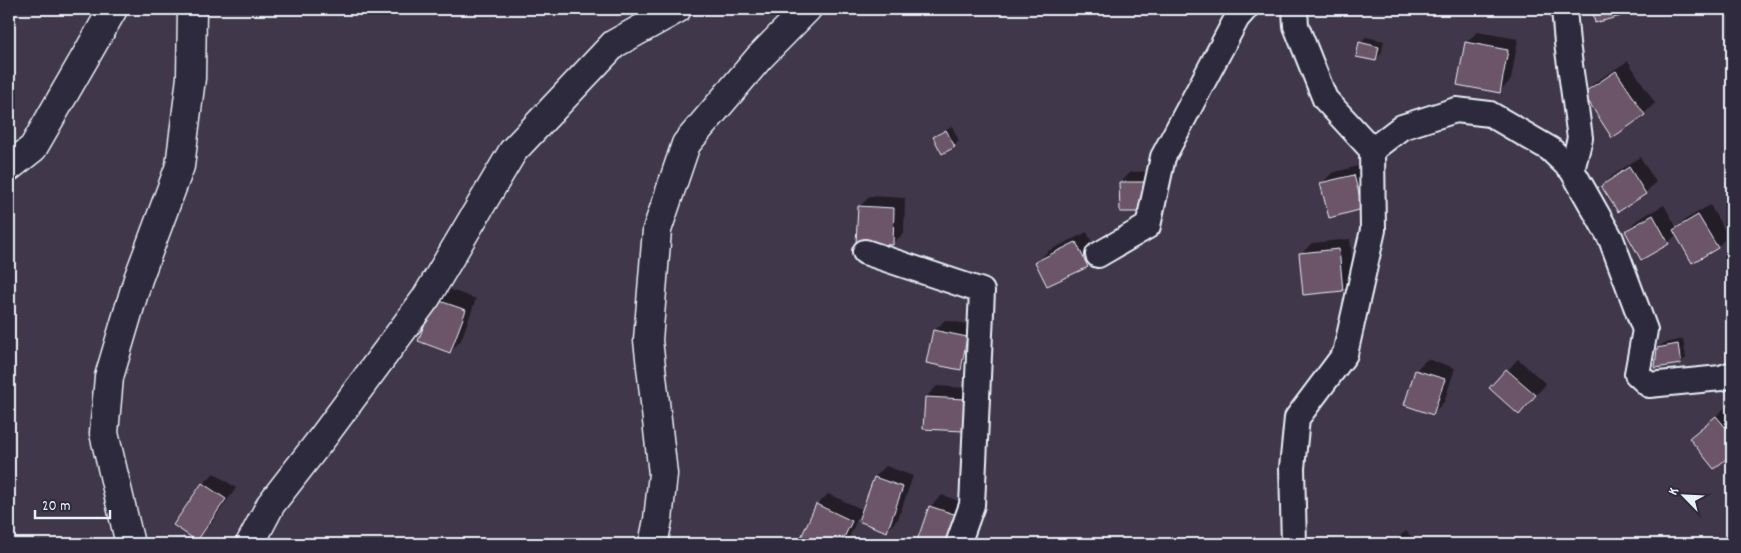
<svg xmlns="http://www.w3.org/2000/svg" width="1741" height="553" viewBox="0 0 1741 553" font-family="Dekko,sans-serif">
  <rect width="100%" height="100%" fill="#41374a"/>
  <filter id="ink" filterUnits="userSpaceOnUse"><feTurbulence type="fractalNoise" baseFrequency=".02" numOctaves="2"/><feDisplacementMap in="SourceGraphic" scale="10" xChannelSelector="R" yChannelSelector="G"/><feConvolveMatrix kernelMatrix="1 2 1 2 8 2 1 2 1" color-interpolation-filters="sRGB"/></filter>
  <g filter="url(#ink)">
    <path fill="#0007" d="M1593 9H1627L1621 15 1596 21Z
      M1477 32 1518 39 1511 80 1500 91 1466 43Z
      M1366 37 1384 41 1381 54 1376 60 1360 43Z
      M1628 61 1655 103 1644 114 1584 93 1595 82Z
      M952 126 959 141 954 146 935 137 940 132Z
      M1640 157 1656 182 1645 193 1602 186 1613 175Z
      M1365 164 1373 197 1329 216 1321 184 1332 173Z
      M1161 171V199L1120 183 1131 172Z
      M870 196 905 198 904 233 892 244 859 207Z
      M1664 205 1677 228 1686 219 1710 205 1728 236 1717 247 1677 234 1668 243 1626 231 1637 220Z
      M1087 232 1098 255 1087 266 1037 262 1048 251Z
      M1350 239 1354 279 1342 290 1301 254 1312 243Z
      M446 288 476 299 461 340 450 352 420 341Z
      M945 320 978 326 971 358 960 369 934 331Z
      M1683 339 1686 358 1680 363 1658 348 1664 343Z
      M1427 359 1455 368 1444 402 1433 413 1416 370Z
      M1518 359 1546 384 1530 402 1491 388Z
      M937 386 976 389 974 419 963 430 926 397Z
      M1727 406 1732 411V452L1715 467 1691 438Z
      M886 466 913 476 898 519 887 530 861 511 846 544H806L800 541 817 505 828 494 864 510 875 477Z
      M214 473 236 488 208 528 197 539 175 525 203 484Z
      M942 495 967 504 949 544H931L919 540 930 507Z
      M1406 531 1418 544H1390Z"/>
    <path fill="#6c5569" stroke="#e8f1f8" d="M1592 9H1619L1621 16 1595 23Z
      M1359 42 1379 47 1376 61 1356 57Z
      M1465 42 1508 50 1500 93 1457 85Z
      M1616 71 1645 115 1612 138 1583 93Z
      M946 130 955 147 942 154 933 137Z
      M1629 167 1646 194 1618 212 1601 186Z
      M1354 175 1363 209 1329 218 1320 183Z
      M1119 182H1150L1151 212H1120Z
      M858 206 894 208 893 245 856 243Z
      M1653 215 1669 244 1641 260 1625 231Z
      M1698 215 1718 248 1692 263 1673 230Z
      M1076 242 1088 267 1047 286 1035 262Z
      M1339 249 1343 291 1303 295 1299 253Z
      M434 299 466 310 450 353 418 341Z
      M933 330 967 337 961 370 926 363Z
      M1678 344 1681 364 1655 368 1657 348Z
      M1506 369 1536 395 1519 415 1489 388Z
      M1415 370 1445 379 1433 415 1404 405Z
      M925 397 965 399 963 431 923 429Z
      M1716 416 1732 435V454L1714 469 1689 438Z
      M874 477 903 487 887 532 858 521Z
      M202 483 226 499 197 541 173 525Z
      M816 504 852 521 841 544H804L799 542Z
      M929 506 957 515 947 544H928L917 541Z"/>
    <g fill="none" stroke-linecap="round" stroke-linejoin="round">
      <defs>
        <path id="minor" d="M1564 9 1567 43 1580 138 1572 170
          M1372 150 1402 127 1456 110 1490 114 1550 149 1572 170 1611 239 1645 330 1637 374 1649 385 1721 378 1732 374
          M865 252 982 291 972 505 958 544
          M1098 255 1148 226 1163 157 1237 18 1245 9
          M1294 544 1292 468 1297 418 1345 354 1373 230 1372 150 1325 99 1296 26 1295 9"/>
        <path id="tertiary" d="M9 167 33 148 113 9
          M130 544 104 433 109 377 138 279 180 166 191 78 192 9
          M250 544 271 504 323 437 426 298 513 151 614 44 677 9
          M653 544 658 520 663 474 648 340 657 230 686 144 759 58 807 9"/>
      </defs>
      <use href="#minor" stroke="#e8f1f8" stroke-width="28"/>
      <use href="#tertiary" stroke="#e8f1f8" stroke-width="31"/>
      <use href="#minor" stroke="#2f2a3d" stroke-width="24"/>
      <use href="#tertiary" stroke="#2f2a3d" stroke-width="28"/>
    </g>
  </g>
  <rect width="1741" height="553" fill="none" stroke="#2f2a3d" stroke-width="30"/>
  <rect x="15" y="15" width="1711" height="523" fill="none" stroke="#e8f1f8" stroke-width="2" filter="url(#ink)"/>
  <g transform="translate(1684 496) rotate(294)" stroke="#2f2a3d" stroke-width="4" paint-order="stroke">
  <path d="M0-4L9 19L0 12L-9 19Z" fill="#e8f1f8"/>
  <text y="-8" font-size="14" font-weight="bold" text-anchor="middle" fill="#e8f1f8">K</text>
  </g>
  <path d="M35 510v8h75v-8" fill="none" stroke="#e8f1f8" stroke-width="2.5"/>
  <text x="42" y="510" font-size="15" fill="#e8f1f8" stroke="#2f2a3d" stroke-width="4" paint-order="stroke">20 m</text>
</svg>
